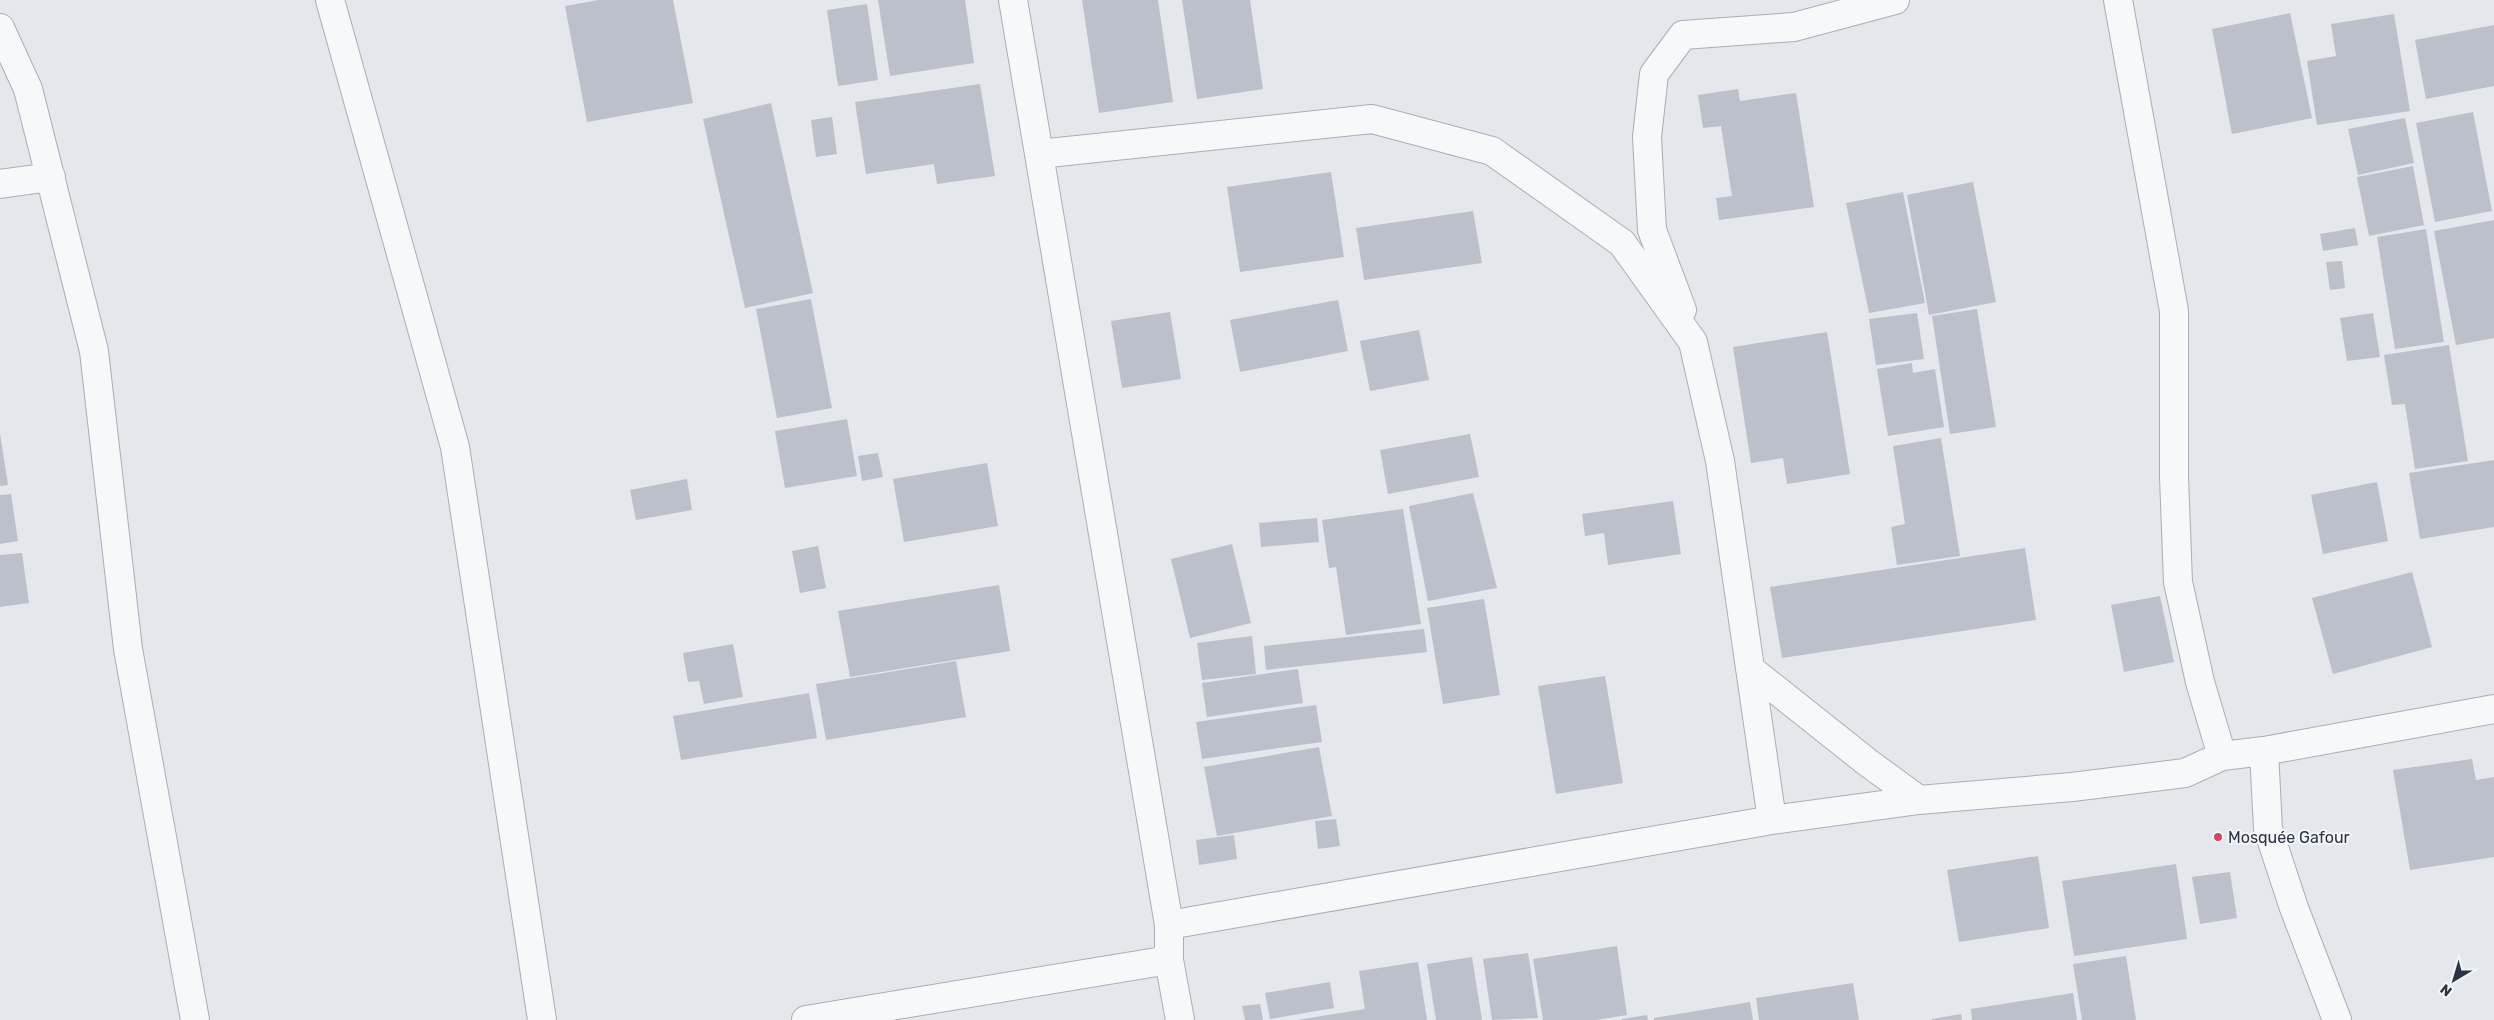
<svg xmlns="http://www.w3.org/2000/svg" width="2494" height="1020" viewBox="0 0 2494 1020" font-family="Rubik,sans-serif">
  <rect width="100%" height="100%" fill="#e4e7ec"/>
  <path fill="#bbc0ca" d="M599 0H673L693 103 587 122 565 6Z
    M878 0H965L974 63 890 76Z
    M1082 0H1158L1173 102 1099 113Z
    M1182 0H1250L1263 89 1197 99Z
    M867 4 878 80 838 86 827 10Z
    M2290 13 2312 118 2232 134 2212 29Z
    M2394 14 2410 111 2317 125 2307 61 2336 56 2331 24Z
    M2494 25V86L2426 99 2415 40Z
    M980 84 995 176 937 184 934 164 866 174 855 102Z
    M1738 89 1740 101 1796 93 1814 207 1719 220 1716 198 1732 196 1721 126 1703 128 1698 95Z
    M771 103 813 293 745 308 703 119Z
    M2473 112 2492 211 2435 222 2416 123Z
    M832 117 837 154 816 157 811 120Z
    M2405 118 2414 163 2358 175 2348 129Z
    M2413 166 2424 225 2369 236 2357 177Z
    M1331 172 1344 257 1240 272 1227 187Z
    M1973 182 1996 302 1929 315 1907 195Z
    M1903 192 1925 303 1869 313 1846 203Z
    M1473 211 1482 263 1364 280 1356 228Z
    M2494 220V338L2456 345 2434 231Z
    M2355 228 2358 245 2323 251 2320 234Z
    M2426 229 2444 342 2395 349 2377 237Z
    M2342 261 2345 288 2330 290 2326 262Z
    M811 299 832 408 777 418 756 309Z
    M1338 300 1348 351 1240 372 1230 320Z
    M1977 309 1996 427 1950 434 1932 316Z
    M1170 312 1181 379 1122 388 1111 321Z
    M1917 313 1924 359 1876 365 1869 319Z
    M2373 313 2380 357 2347 361 2340 318Z
    M1419 330 1429 380 1370 391 1360 341Z
    M1827 332 1850 474 1787 484 1783 458 1751 463 1733 347Z
    M2449 345 2468 461 2415 469 2405 404 2392 405 2384 355Z
    M1912 363 1913 373 1935 369 1944 427 1888 436 1877 369Z
    M847 419 857 476 785 488 775 431Z
    M0 433 8 485 0 486Z
    M1470 434 1479 477 1388 494 1380 450Z
    M1941 438 1960 556 1897 565 1891 527 1905 524 1893 446Z
    M878 453 883 477 862 481 858 456Z
    M2494 460V527L2420 539 2409 473Z
    M987 463 998 526 904 542 893 479Z
    M687 479 692 510 636 520 630 490Z
    M2377 482 2388 541 2323 554 2311 495Z
    M1473 493 1497 588 1428 601 1409 506Z
    M11 494 18 541 0 544V495Z
    M1673 501 1681 554 1608 565 1604 533 1585 536 1582 514Z
    M1403 509 1421 624 1346 635 1336 567 1329 568 1322 520Z
    M1317 518 1319 542 1261 547 1259 523Z
    M1232 544 1251 623 1190 638 1171 559Z
    M818 546 826 588 800 593 792 551Z
    M2025 548 2036 620 1782 658 1770 587Z
    M22 553 29 603 0 607V555Z
    M2412 572 2432 647 2333 674 2312 598Z
    M999 585 1010 651 850 677 838 611Z
    M2160 596 2174 662 2124 672 2111 605Z
    M1484 599 1500 695 1443 704 1427 608Z
    M1424 629 1427 652 1266 670 1264 646Z
    M1252 636 1256 674 1202 680 1197 643Z
    M733 644 743 697 704 704 699 681 688 682 683 653Z
    M956 661 966 717 826 740 816 684Z
    M1298 669 1303 703 1207 717 1202 683Z
    M1605 676 1623 783 1556 794 1538 686Z
    M809 693 817 738 681 760 673 716Z
    M1316 705 1322 742 1202 759 1196 722Z
    M1319 747 1332 816 1217 836 1204 767Z
    M2472 759 2476 780 2494 777V857L2410 870 2393 770Z
    M1336 819 1340 846 1318 849 1315 821Z
    M1234 835 1237 859 1199 865 1196 840Z
    M2038 856 2049 928 1959 942 1947 870Z
    M2176 864 2187 939 2074 956 2062 881Z
    M2230 872 2237 918 2200 924 2192 877Z
    M1617 946 1627 1015 1596 1020H1543L1533 959Z
    M1528 953 1538 1018 1492 1020 1483 959Z
    M2126 956 2136 1020H2082L2073 964Z
    M1472 957 1482 1020H1436L1427 964Z
    M1418 962 1427 1020H1297L1365 1009 1359 971Z
    M1330 982 1334 1008 1270 1019 1265 993Z
    M1853 983 1859 1020H1759L1756 998Z
    M2073 993 2077 1020H1972L1971 1009Z
    M1750 1002 1753 1020H1654V1018Z
    M1260 1004 1263 1020H1245L1242 1006Z
    M1961 1014 1962 1020H1932V1019Z
    M1647 1015 1648 1020H1622V1019Z"/>
  <g fill="none" stroke-linecap="round" stroke-linejoin="round">
    <defs>
      <path id="minor" d="M330 0 455 447 542 1020
        M1013 0 1169 925V960L1180 1020
        M0 28 28 89 94 351 128 649 195 1020
        M1039 154 1372 119 1492 151 1622 243 1693 342 1720 461 1772 820
        M0 184 51 177
        M1682 310 1652 230 1647 137 1654 74 1683 35 1794 27 1895 0
        M1750 669 1867 762 1919 800
        M2264 751 2268 829 2294 908 2337 1020
        M2222 756 2264 751 2494 709
        M1169 925 1772 820 1919 800 2072 787 2185 773 2222 756 2200 682 2178 582 2174 477V311L2118 0
        M806 1020 1169 960"/>
    </defs>
    <use href="#minor" stroke="#a9aeb7" stroke-width="30"/>
    <use href="#minor" stroke="#f7f8fa" stroke-width="28"/>
  </g>
  <circle fill="#d1495b" stroke="#f4f6f9" stroke-width="2" cx="2218" cy="837" r="5"/>
  <g text-anchor="middle" stroke-width="4" stroke-linejoin="round" paint-order="stroke">
    <g font-size="16" fill="#2b3445" stroke="#f4f6f9" text-anchor="start">
      <text x="2228" y="843">Mosquée Gafour</text>
    </g>
  </g>
  <g transform="translate(2454 980) rotate(218)" stroke="#f4f6f9" stroke-width="4" paint-order="stroke">
  <path d="M0-4L9 19L0 12L-9 19Z" fill="#2b3445"/>
  <text y="-8" font-size="14" font-weight="bold" text-anchor="middle" fill="#2b3445">N</text>
  </g>
</svg>
